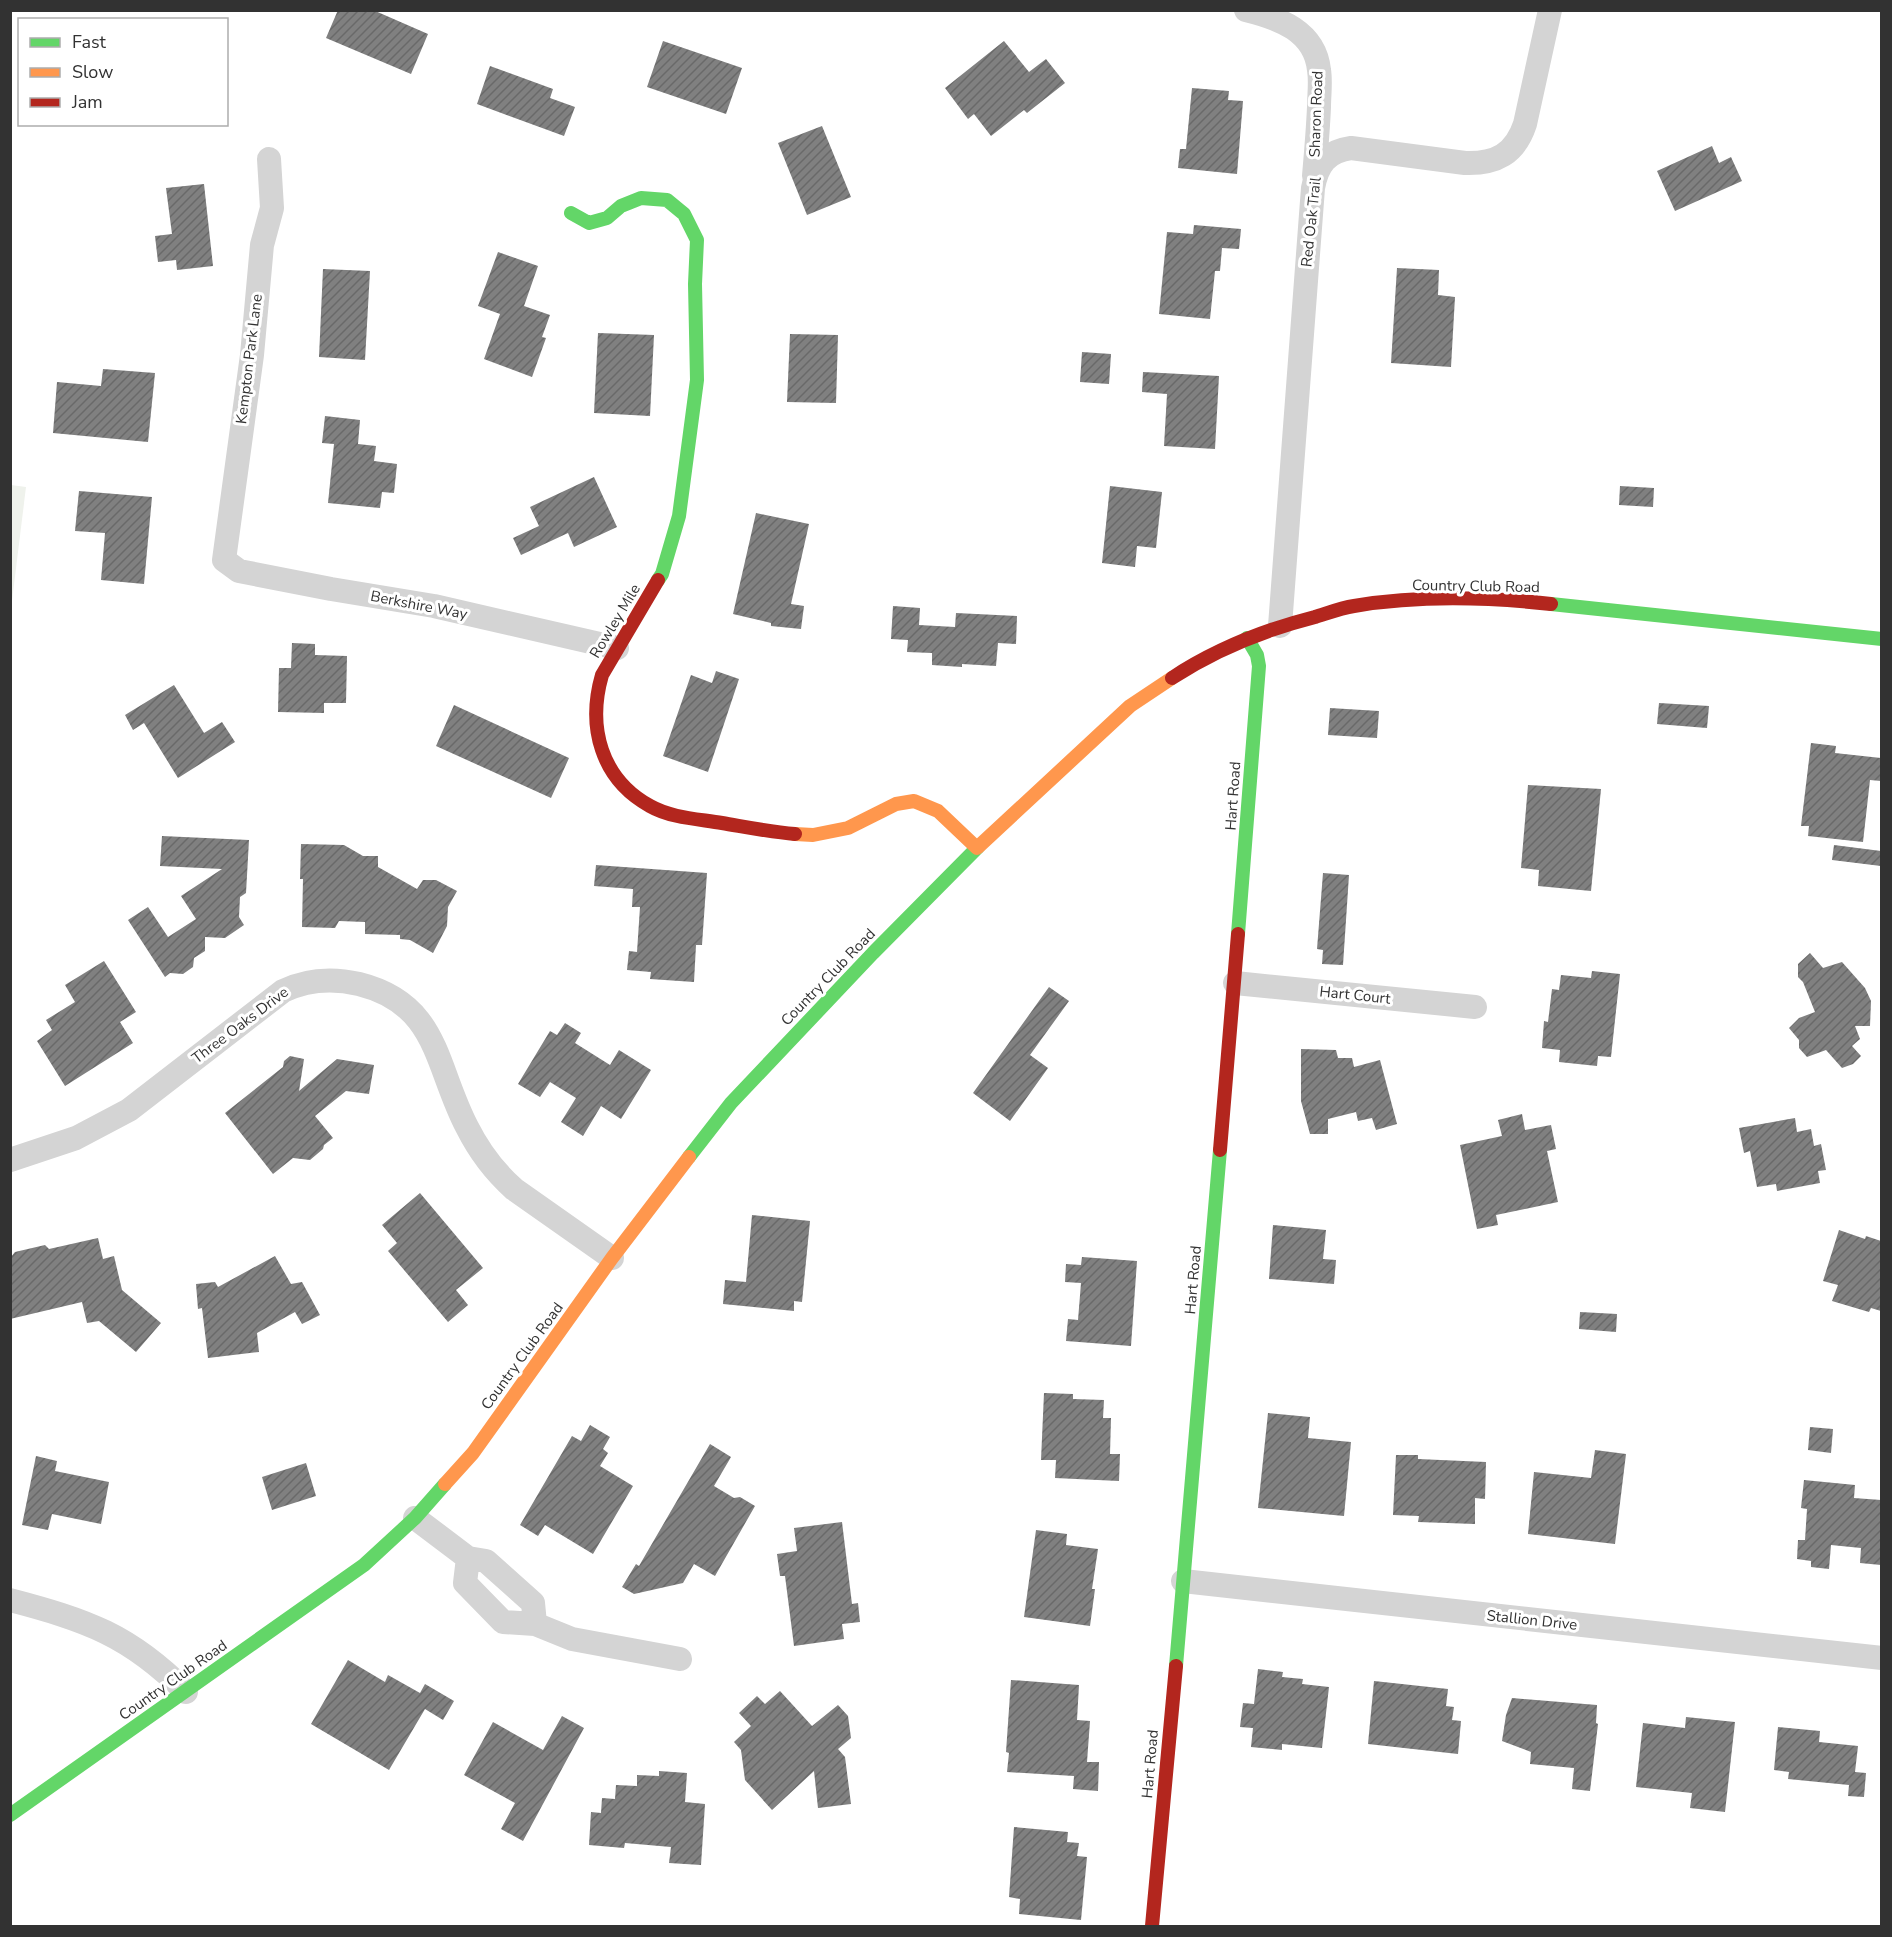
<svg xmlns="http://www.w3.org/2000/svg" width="1892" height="1937" viewBox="0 0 1892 1937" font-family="'Nunito Sans',sans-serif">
  <defs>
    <pattern id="building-hatch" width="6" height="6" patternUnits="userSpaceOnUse" patternTransform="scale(1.5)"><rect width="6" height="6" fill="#808080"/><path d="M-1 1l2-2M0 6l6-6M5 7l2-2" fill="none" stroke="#696969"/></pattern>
  </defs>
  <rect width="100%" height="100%" fill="#fff"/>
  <path fill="#eff2ec" d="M11 485 26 487 11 609 10 485Z"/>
  <path fill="url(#building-hatch)" d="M338 10H373L428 34 411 74 326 38Z
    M663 41 742 68 726 114 647 87Z
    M1004 41 1029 72 1046 59 1065 83 1027 113 1024 110 991 136 974 114 968 119 945 88Z
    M490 66 553 89 550 98 575 107 564 136 477 104Z
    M1192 88 1229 91 1228 100 1243 101 1237 174 1178 168 1180 149H1186Z
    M822 126 851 197 807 215 778 143Z
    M1712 146 1719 163 1731 157 1742 181 1675 211 1657 171Z
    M204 184 213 266 177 270 176 260 158 262 155 236 172 234 166 188Z
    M1194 225 1241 229 1239 249 1222 248 1220 271H1215L1210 319 1159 314 1167 232 1193 234Z
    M498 252 538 266 524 306 550 315 542 337 546 338 532 377 484 359 500 314 478 306Z
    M1397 268 1439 270 1438 295 1455 297 1451 367 1391 363Z
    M323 269 370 271 365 360 319 357Z
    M598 333 654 335 650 416 594 413Z
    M790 334 838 335 836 403 787 402Z
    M1082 352 1111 354 1109 384 1080 382Z
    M103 369 155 373 148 442 53 433 57 382 101 386Z
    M1143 372 1219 376 1215 449 1164 446 1167 394 1142 392Z
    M325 416 360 420 358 444 376 446 374 461 397 464 394 493 382 492 380 508 328 503 334 444 322 443Z
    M594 477 617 527 574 547 568 533 521 555 513 538 539 526 530 507Z
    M1110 486 1162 492 1156 548 1137 546 1135 567 1102 563Z
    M1620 486 1654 488 1653 507 1619 505Z
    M79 491 152 497 144 584 101 580 105 533 75 531Z
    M756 513 809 524 791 604 804 606 801 629 771 626V623L733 614Z
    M893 606 920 608 919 625 955 627 956 613 1017 616 1016 644 998 643 996 666 962 664V667L932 665V653L907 652 908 640 891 639Z
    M292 643 315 644V655L347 656 346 703H324V713L278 712 279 668H291Z
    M716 671 739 679 708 772 663 756 691 675 712 683Z
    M174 685 204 733 222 722 235 742 178 778 144 723 133 730 125 715Z
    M1659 703 1709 706 1707 728 1657 724Z
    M454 705 569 758 551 798 436 746Z
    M1330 708 1379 711 1377 738 1328 735Z
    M1811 743 1836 746 1835 753 1881 758V781L1870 780 1863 842 1808 836 1809 826H1801Z
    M1528 785 1601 789 1591 891 1538 886 1539 870 1521 868Z
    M162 836 249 840 246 893 240 897 239 917 244 925 225 938 205 937V951L194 958 193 967 183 974 170 973 165 977 128 920 148 907 168 937 196 919 181 896 222 869 160 866Z
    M301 844 344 845 363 856H378V867L417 889 423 880H436L457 891 448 907 447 926 433 953 410 940 400 939V935L365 934V922L339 921 335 928 302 927 303 879H300Z
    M1834 845 1881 851V866L1832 860Z
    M596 865 707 873 702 945H696L694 982 650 979 651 972 627 970 629 951 637 952 640 907H632L633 889 594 886Z
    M1323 873 1349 875 1343 965 1322 964 1323 950 1317 949Z
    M1810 953 1823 968 1842 962 1865 988 1871 1001 1870 1026H1855L1860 1039 1852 1046 1861 1056 1853 1064 1842 1068 1826 1050 1807 1057 1799 1048V1040L1789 1028 1799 1018 1815 1012 1803 982 1798 977V964Z
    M104 961 136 1012 120 1022 133 1043 65 1086 37 1041 52 1030 46 1020 75 1002 65 985Z
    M1592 971 1620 974 1611 1057 1598 1056 1597 1066 1559 1062 1560 1050 1542 1048 1544 1021 1548 1022 1552 989 1559 990 1561 975 1591 978Z
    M1049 987 1069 1001 1030 1055 1048 1068 1010 1121 973 1093Z
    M565 1023 581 1033 575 1043 610 1065 619 1050 651 1070 621 1119 601 1106 583 1136 561 1122 576 1098 550 1082 540 1097 518 1084 550 1031 557 1035Z
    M1301 1049 1336 1050 1338 1058H1352L1354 1067 1380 1060 1397 1124 1376 1130 1372 1118 1358 1121 1356 1112 1328 1119V1134H1310L1301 1101Z
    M290 1056 304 1059 299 1091 337 1059 374 1065 369 1094 346 1091 315 1116 333 1138 324 1145 323 1149 310 1160 293 1158 273 1174 225 1113 283 1067 284 1061Z
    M1522 1114 1525 1130 1551 1125 1556 1149 1547 1151 1558 1202 1496 1215 1498 1225 1477 1229 1460 1145 1502 1136 1498 1120Z
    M1795 1118 1797 1132 1811 1129 1814 1146 1821 1144 1826 1170 1818 1171 1820 1183 1777 1191 1776 1184 1757 1187 1750 1151 1744 1153 1739 1128Z
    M420 1193 483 1268 456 1290 468 1305 448 1322 388 1251 397 1243 382 1225Z
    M752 1215 810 1221 802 1302 794 1301V1311L723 1304 725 1280 746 1282Z
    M1273 1225 1326 1230 1323 1259 1336 1260 1334 1284 1269 1279Z
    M1839 1230 1865 1239 1866 1236 1881 1241V1311L1871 1308 1869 1312 1832 1301 1838 1285 1823 1281Z
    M98 1238 103 1259 114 1256 122 1290 161 1323 136 1352 99 1321 87 1323 82 1302 10 1319V1258L15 1252 45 1245 49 1249Z
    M275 1256 291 1284 302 1282 320 1315 302 1324 295 1312 257 1333 259 1352 208 1358 202 1308 198 1309 196 1284 215 1282 218 1287Z
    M1082 1257 1137 1261 1131 1346 1066 1341 1068 1319 1078 1320 1081 1283 1065 1282 1066 1264 1081 1265Z
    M1580 1312 1617 1314 1616 1332 1579 1329Z
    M1044 1393 1073 1394V1399L1104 1400 1103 1418H1111L1110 1454H1120L1119 1481 1055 1478 1056 1460H1041Z
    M1268 1413 1310 1417 1308 1438 1351 1442 1344 1516 1258 1508Z
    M590 1425 610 1437 603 1449 608 1453 600 1466 633 1486 593 1554 545 1525 538 1536 520 1525 572 1436 581 1441Z
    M1810 1427 1833 1429 1831 1453 1808 1450Z
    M710 1444 731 1457 714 1486 734 1498 740 1497 755 1506 715 1576 694 1564 683 1583 634 1594 622 1587 636 1564 639 1566Z
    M1595 1450 1626 1454 1615 1544 1528 1534 1534 1472 1591 1478Z
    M1396 1455H1418V1459L1486 1462 1485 1499 1475 1498V1524L1418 1522 1419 1516 1393 1515Z
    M36 1456 57 1461 55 1471 109 1482 101 1524 52 1514 48 1530 22 1525Z
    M306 1463 316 1496 272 1510 262 1477Z
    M1804 1480 1855 1485 1854 1498 1881 1500V1565L1860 1563 1861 1548 1831 1545 1829 1569 1811 1567V1561L1797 1559 1798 1540H1805L1807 1509 1801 1508Z
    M842 1522 852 1604 858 1603 860 1622 842 1624 844 1639 794 1646 785 1576H780L777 1554 797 1551 794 1528Z
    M1036 1530 1067 1534 1066 1545 1098 1549 1092 1589H1095L1090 1626 1024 1617Z
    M348 1660 385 1682 388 1675 420 1693 425 1684 454 1701 443 1720 425 1709 389 1770 311 1724Z
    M1258 1669 1283 1672 1282 1677 1303 1679 1302 1684 1329 1687 1322 1748 1282 1744V1750L1251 1747 1253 1728 1240 1727 1243 1703 1254 1704Z
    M1011 1680 1079 1685 1077 1720 1090 1721 1087 1762H1099L1098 1791 1073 1789 1074 1776 1007 1772 1009 1753 1006 1752Z
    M1374 1681 1448 1689 1446 1706 1454 1707 1452 1720 1461 1721 1458 1754 1368 1744Z
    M780 1691 812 1726 838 1705 848 1716 851 1738 838 1749 845 1757 851 1804 818 1808 814 1771 772 1810 745 1780 741 1750 734 1742 751 1726 739 1713 757 1696 765 1704Z
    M1512 1698 1597 1705 1596 1723 1598 1724 1590 1791 1572 1789 1574 1768 1530 1764 1531 1752 1502 1741 1506 1715Z
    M562 1716 584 1728 523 1841 501 1829 515 1803 464 1775 493 1722 543 1750Z
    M1686 1717 1735 1722 1725 1812 1690 1808 1692 1793 1636 1787 1643 1723 1685 1728Z
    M1778 1727 1820 1731 1819 1742 1858 1746 1855 1772 1866 1773 1864 1797 1848 1796 1849 1785 1788 1779 1789 1772 1774 1770Z
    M659 1771 687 1773 685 1802 705 1804 701 1865 669 1863 671 1847 625 1843 624 1848 589 1845 591 1812 601 1813 602 1798 615 1799 616 1785 637 1786V1775L659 1776Z
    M1014 1827 1068 1832 1067 1842 1079 1843 1077 1856 1087 1857 1081 1920 1019 1914 1020 1899 1009 1897Z"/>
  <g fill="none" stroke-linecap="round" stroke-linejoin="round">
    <path stroke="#d4d4d4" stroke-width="24" d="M1246 10C1279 18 1315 31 1319 70 1321 82 1319 95 1319 107 1318 130 1316 153 1314 176
      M269 159 272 208 262 245 252 355 224 560 239 571 331 589 434 606 617 648
      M1280 626 1313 188C1317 165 1327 151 1351 148L1465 163C1496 164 1515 154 1525 124L1550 10
      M1235 983 1475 1007
      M10 1160 76 1138 129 1110 283 991C308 979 333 978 359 984 439 1004 435 1066 467 1127 479 1151 495 1172 514 1189L612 1258
      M415 1518 468 1558 486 1561 533 1603 535 1624
      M468 1558 465 1583 503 1622 535 1624 572 1639 680 1659
      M1183 1581 1882 1658
      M10 1600C86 1620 130 1635 186 1692"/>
    <path stroke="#63d668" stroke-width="14" d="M571 213 589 223 607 218 621 206 641 198 667 200 684 214 697 240 695 284 697 380 679 516 662 574 658 580
      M1551 604 1882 639
      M1238 934 1259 666 1257 655 1247 638
      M689 1157 731 1103 873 953 978 847
      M1176 1666 1220 1150
      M10 1815 364 1565 415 1518 445 1484"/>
    <path stroke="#ff974d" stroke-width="14" d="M795 834 813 835 848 828 896 804 914 801 938 811 977 848
      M978 847 1130 706 1172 678
      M445 1484 473 1453 612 1258 689 1157"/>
    <path stroke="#b3261e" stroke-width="14" d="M658 580 602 675C587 727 601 779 650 806 671 818 699 819 722 823 746 827 771 832 795 834
      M1172 678C1216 649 1264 630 1315 617 1328 613 1341 608 1354 606 1419 595 1487 597 1551 604
      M1220 1150 1238 934
      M1152 1926 1176 1666"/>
  </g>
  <g text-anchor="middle" stroke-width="6" stroke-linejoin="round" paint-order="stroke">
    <g font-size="15" fill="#323232" stroke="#fff">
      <text transform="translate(1316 114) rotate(-88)" y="5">Sharon Road</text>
      <text transform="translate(1311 222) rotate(-84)" y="5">Red Oak Trail</text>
      <text transform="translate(249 359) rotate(-83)" y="5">Kempton Park Lane</text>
      <text transform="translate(1476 586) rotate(1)" y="5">Country Club Road</text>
      <text transform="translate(419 605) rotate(11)" y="5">Berkshire Way</text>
      <text transform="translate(615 621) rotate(-59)" y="5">Rowley Mile</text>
      <text transform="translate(1233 796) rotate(-86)" y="5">Hart Road</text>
      <text transform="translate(828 977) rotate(-46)" y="5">Country Club Road</text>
      <text transform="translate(1355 995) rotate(6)" y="5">Hart Court</text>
      <text transform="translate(240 1025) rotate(-37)" y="5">Three Oaks Drive</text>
      <text transform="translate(1193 1280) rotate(-85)" y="5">Hart Road</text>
      <text transform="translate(522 1356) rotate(-54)" y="5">Country Club Road</text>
      <text transform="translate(1532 1620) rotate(6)" y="5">Stallion Drive</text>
      <text transform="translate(173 1680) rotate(-35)" y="5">Country Club Road</text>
      <text transform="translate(1150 1764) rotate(-85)" y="5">Hart Road</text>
    </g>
  </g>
  <rect width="1892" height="1937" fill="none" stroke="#323232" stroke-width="24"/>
  <rect x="18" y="18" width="210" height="108" fill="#ffffff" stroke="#adadad" stroke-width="1.5"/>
  <rect x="30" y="38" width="30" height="9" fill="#63d668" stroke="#adadad" stroke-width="1.5"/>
  <text x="72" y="48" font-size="18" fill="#323232">Fast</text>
  <rect x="30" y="68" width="30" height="9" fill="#ff974d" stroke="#adadad" stroke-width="1.5"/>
  <text x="72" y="78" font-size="18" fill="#323232">Slow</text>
  <rect x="30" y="98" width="30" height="9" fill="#b3261e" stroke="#adadad" stroke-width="1.5"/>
  <text x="72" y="108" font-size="18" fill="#323232">Jam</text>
</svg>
